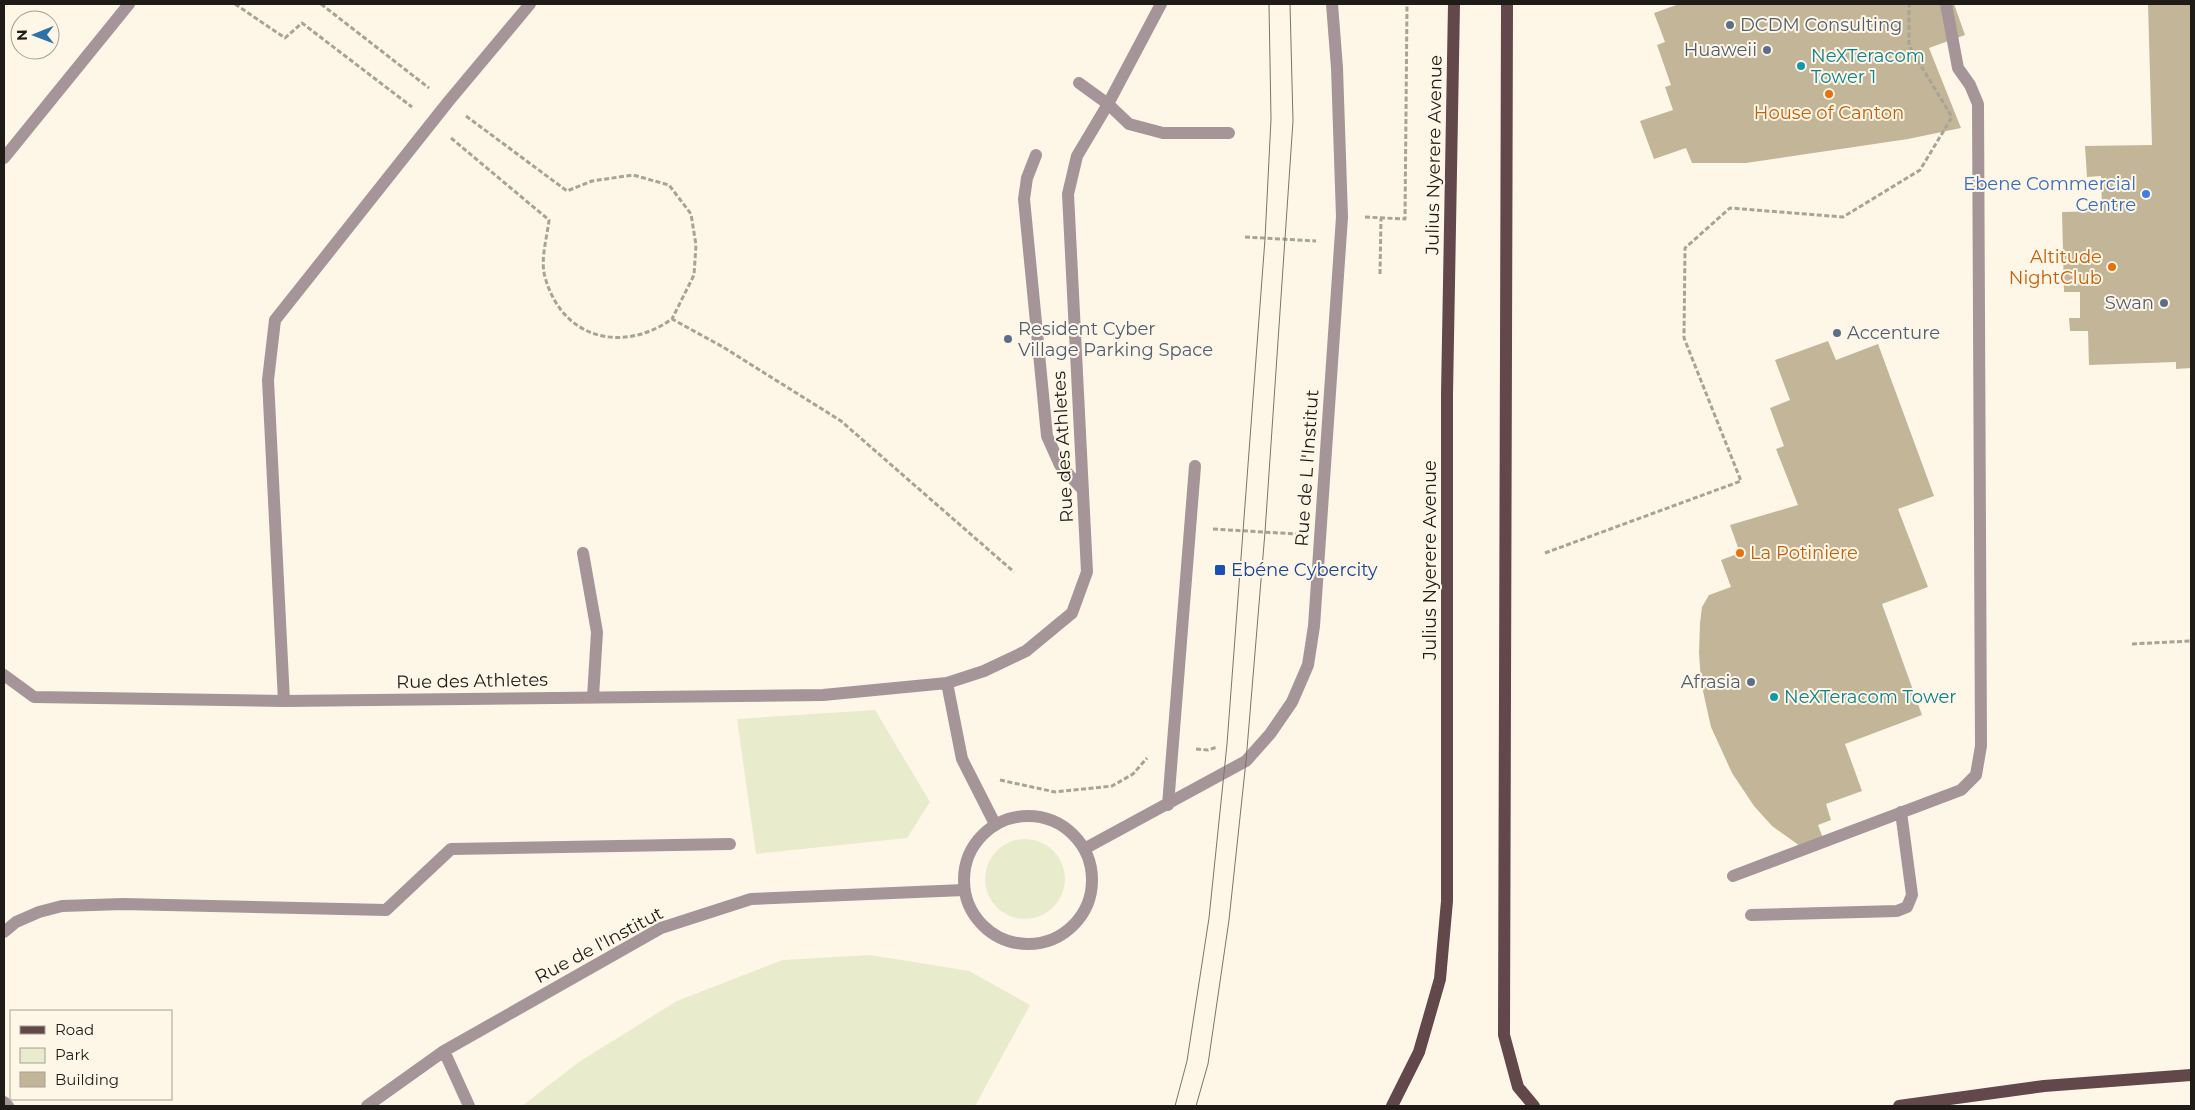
<svg xmlns="http://www.w3.org/2000/svg" width="2195" height="1110" viewBox="0 0 2195 1110" font-family="Montserrat,sans-serif">
  <rect width="100%" height="100%" fill="#fef7e8"/>
  <path fill="#e8ebcc" d="M875 710 930 802 907 838 756 854 737 719Z
    M985 879a40 40 0 1 1 80 0a40 40 0 1 1-80 0Z
    M870 955 969 971 1030 1005 975 1106H522L579 1062 677 1001 783 960Z"/>
  <path fill="#c3b598" d="M1679 4H1954L1965 35 1929 48 1961 128 1908 139 1746 163H1692L1686 148 1654 159 1640 121 1673 110 1665 87 1671 85 1657 45 1665 42 1654 13Z
    M2148 4H2191V368L2176 369V362L2089 365 2088 331H2070L2069 318H2080V292H2064L2062 212 2102 211 2101 176 2087 177 2085 146 2152 145Z
    M1828 341 1836 360 1878 344 1934 496 1898 509 1928 587 1882 604 1922 715 1845 744 1862 791 1826 804 1831 820 1818 825 1823 838 1800 846 1772 826 1754 806 1732 773 1711 727 1701 682 1699 653 1700 623 1702 607 1709 595 1731 587 1721 560 1740 553 1730 525 1798 505 1776 449 1784 446 1770 408 1790 400 1775 360Z"/>
  <g fill="none" stroke-linecap="round" stroke-linejoin="round">
    <path stroke="#a8a397" stroke-width="3" stroke-dasharray="5 2.5" stroke-linecap="butt" d="M235 4 285 38 302 23 412 107
      M321 4 429 88
      M466 116 567 191 592 181 633 175 669 185 691 214 696 245 694 275 672 319
      M451 138 549 220C547 238 540 260 545 277 562 339 622 354 672 319L723 347 841 421 1014 572
      M1365 217 1405 219 1407 4
      M1245 237 1316 241
      M1380 274 1381 218
      M1213 529 1296 534
      M1545 553 1741 481 1684 338 1685 248 1730 208 1843 217 1920 170 1952 117 1909 46V4
      M2132 644 2191 641
      M1196 749 1208 750 1217 747
      M1000 780 1055 792 1112 786 1133 774 1147 758"/>
    <path stroke="#a69598" stroke-width="12" d="M1079 83 1108 104 1129 124 1163 133H1229
      M1036 155 1027 178 1024 199 1047 436 1060 465 1083 490
      M4 158 129 4
      M583 553 597 632 593 697
      M4 675 34 697 284 701 823 695 947 683 984 671 1026 651 1072 613 1087 572 1068 194 1077 156 1108 104 1161 4
      M947 683 962 759 995 824
      M284 701 268 380 275 320 448 102 530 4
      M1168 805 1195 466
      M964 880a64 64 0 1 1 128 0a64 64 0 1 1-128 0Z
      M1084 849 1246 761 1270 734 1292 702 1308 665 1314 626 1342 217 1337 68 1332 4
      M1733 876 1961 790 1976 775 1981 746 1978 104 1970 85 1958 68 1946 4
      M1751 915 1897 911 1907 907 1912 895 1901 812
      M4 932 16 922 39 912 62 906 123 904 386 910 451 849 730 844
      M444 1051 469 1106
      M4 1102 8 1106
      M367 1106 444 1051 661 928 751 899 964 890"/>
    <path stroke="#62474b" stroke-width="12" d="M1507 4 1504 1035 1518 1087 1534 1106
      M1392 1106 1419 1052 1440 979 1447 901V394L1454 4
      M1899 1106 2044 1086 2191 1075"/>
    <path stroke="#7a756c" stroke-width="1" d="M1175 1106 1187 1061 1209 918 1227 744 1265 239 1271 119 1269 4
      M1196 1106 1208 1064 1229 920 1246 761 1265 532 1293 121 1290 4"/>
  </g>
  <g fill="#5c6f8a" stroke="#fef7e8" stroke-width="2">
    <circle cx="1730" cy="25" r="5"/>
    <circle cx="1767" cy="50" r="5"/>
    <circle cx="2164" cy="303" r="5"/>
    <circle cx="1837" cy="333" r="5"/>
    <circle cx="1008" cy="339" r="5"/>
    <circle cx="1751" cy="682" r="5"/>
  </g>
  <g fill="#0f9aa8" stroke="#fef7e8" stroke-width="2">
    <circle cx="1801" cy="66" r="5"/>
    <circle cx="1774" cy="697" r="5"/>
  </g>
  <g fill="#e8710a" stroke="#fef7e8" stroke-width="2">
    <circle cx="1829" cy="94" r="5"/>
    <circle cx="2112" cy="267" r="5"/>
    <circle cx="1740" cy="553" r="5"/>
  </g>
  <circle fill="#3f7fe0" stroke="#fef7e8" stroke-width="2" cx="2146" cy="194" r="5"/>
  <rect fill="#1a4fb4" stroke="#fef7e8" stroke-width="2" x="1214" y="564" width="12" height="12" rx="2.5"/>
  <g text-anchor="middle" stroke-width="4" stroke-linejoin="round" paint-order="stroke">
    <g font-size="18" fill="#4e5e75" stroke="#fef7e8" text-anchor="start">
      <text x="1740" y="31">DCDM Consulting</text>
      <text x="1757" y="56" text-anchor="end">Huaweii</text>
      <text x="2154" y="309" text-anchor="end">Swan</text>
      <text x="1018" y="335">Resident Cyber<tspan x="1018" dy="21">Village Parking Space</tspan></text>
      <text x="1847" y="339">Accenture</text>
      <text x="1741" y="688" text-anchor="end">Afrasia</text>
    </g>
    <g font-size="18" fill="#0d838f" stroke="#fef7e8" text-anchor="start">
      <text x="1811" y="62">NeXTeracom<tspan x="1811" dy="21">Tower 1</tspan></text>
      <text x="1784" y="703">NeXTeracom Tower</text>
    </g>
    <g font-size="18" fill="#c56008" stroke="#fef7e8">
      <text x="1829" y="119">House of Canton</text>
      <text x="2102" y="263" text-anchor="end">Altitude<tspan x="2102" dy="21">NightClub</tspan></text>
      <text x="1750" y="559" text-anchor="start">La Potiniere</text>
    </g>
    <g font-size="18" fill="#1f1c17" stroke="#fef7e8">
      <text transform="translate(1434 155) rotate(-89)" y="6">Julius Nyerere Avenue</text>
      <text transform="translate(1063 447) rotate(-93)" y="6">Rue des Athletes</text>
      <text transform="translate(1307 468) rotate(-86)" y="6">Rue de L l'Institut</text>
      <text transform="translate(1430 560) rotate(-90)" y="6">Julius Nyerere Avenue</text>
      <text transform="translate(472 681) rotate(-1)" y="6">Rue des Athletes</text>
      <text transform="translate(599 945) rotate(-28)" y="6">Rue de l'Institut</text>
    </g>
    <g font-size="18" fill="#366cbe" stroke="#fef7e8" text-anchor="end">
      <text x="2136" y="190">Ebene Commercial<tspan x="2136" dy="21">Centre</tspan></text>
    </g>
    <g font-size="18" fill="#164399" stroke="#fef7e8" text-anchor="start">
      <text x="1231" y="576">Ebéne Cybercity</text>
    </g>
  </g>
  <rect width="2195" height="1110" fill="none" stroke="#1f1c17" stroke-width="10"/>
  <rect x="10" y="1010" width="162" height="90" fill="#fef7e8" stroke="#a59f94"/>
  <rect x="20" y="1026" width="25" height="8" fill="#62474b" stroke="#a59f94"/>
  <text x="55" y="1035" font-size="15" fill="#1f1c17">Road</text>
  <rect x="20" y="1048" width="25" height="15" fill="#e8ebcc" stroke="#a59f94"/>
  <text x="55" y="1060" font-size="15" fill="#1f1c17">Park</text>
  <rect x="20" y="1072" width="25" height="15" fill="#c3b598" stroke="#a59f94"/>
  <text x="55" y="1085" font-size="15" fill="#1f1c17">Building</text>
  <g transform="translate(35 35) rotate(269)"><circle r="24" fill="#fef7e8" stroke="#a59f94"/>
  <path d="M0-4L9 19L0 12L-9 19Z" fill="#2d72a7"/>
  <text y="-8" font-size="14" font-weight="bold" text-anchor="middle" fill="#1f1c17">N</text>
  </g>
</svg>
